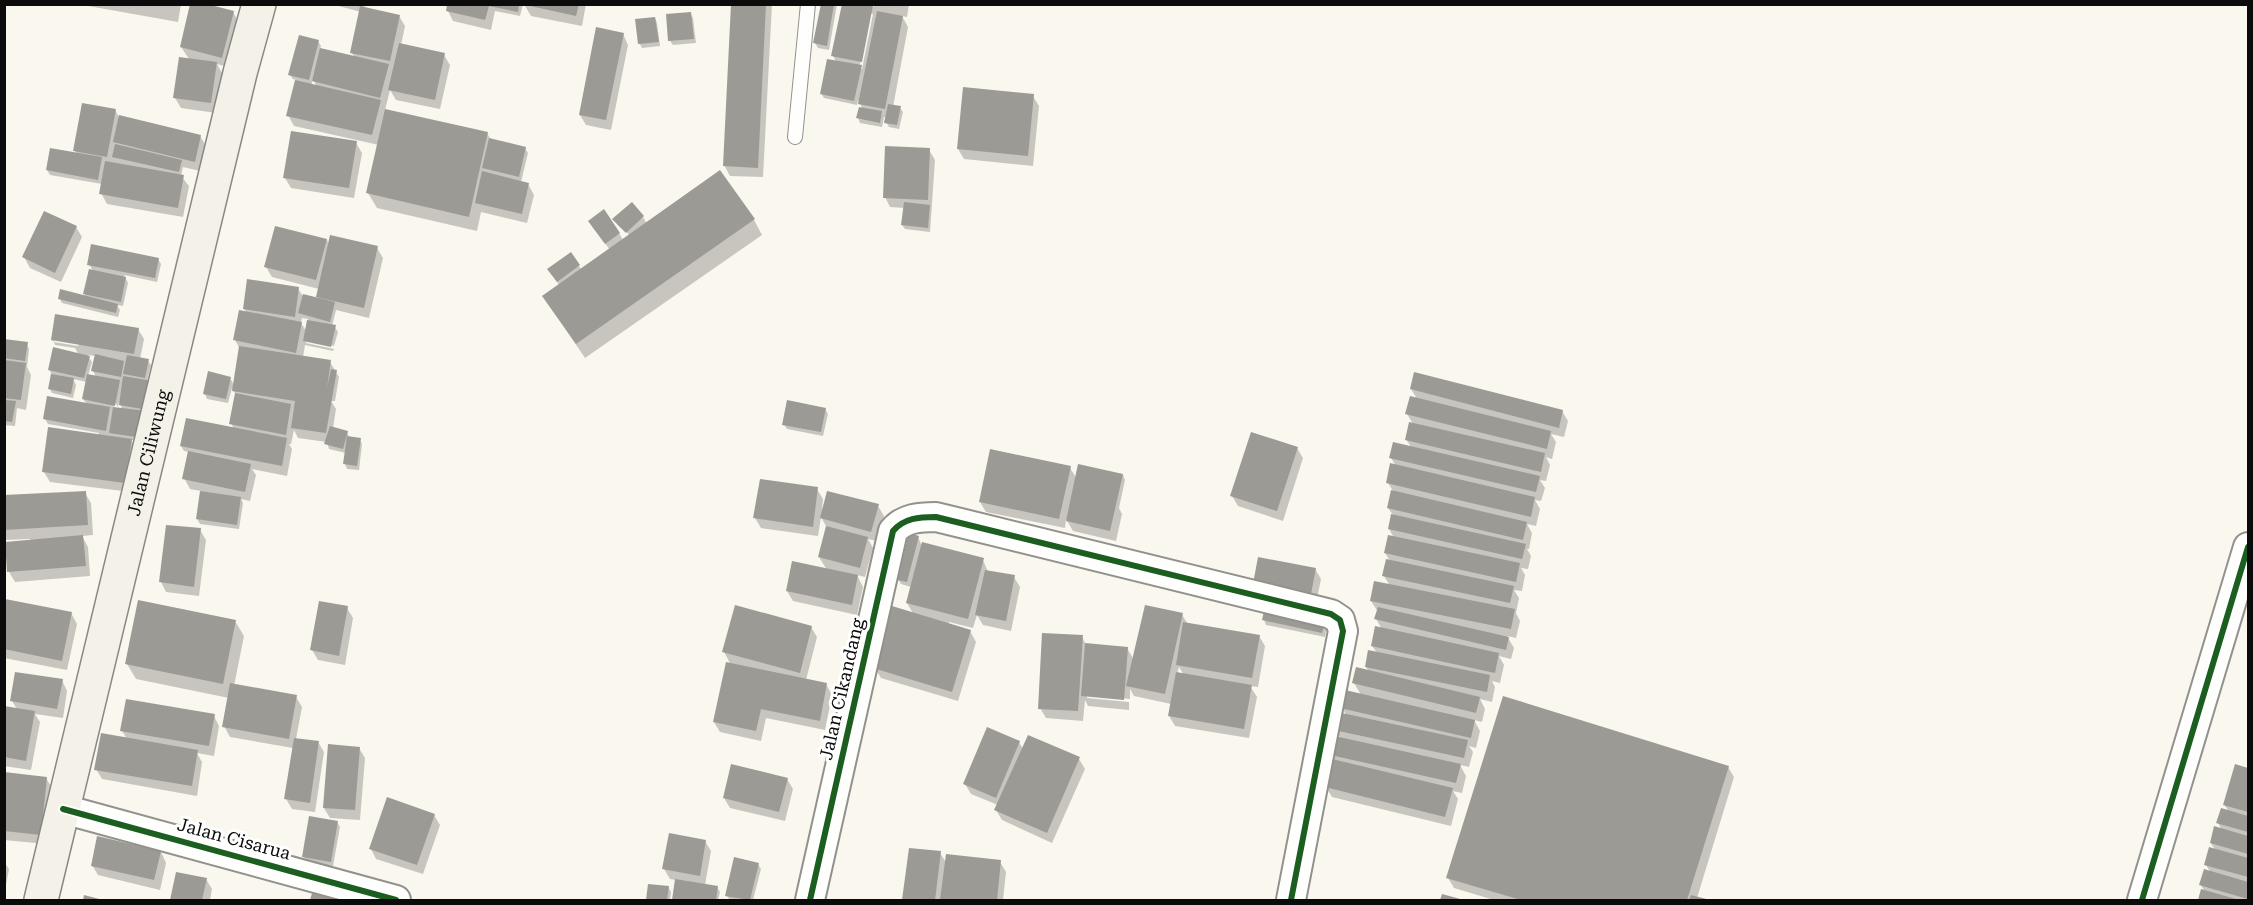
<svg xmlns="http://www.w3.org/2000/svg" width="2253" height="905" viewBox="0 0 2253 905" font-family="'Roboto Serif',serif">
  <rect width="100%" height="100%" fill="#f9f7ee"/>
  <path fill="#0003" fill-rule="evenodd" d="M77 4H181L178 22Z
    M331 4H365L364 9 399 16 405 26 401 45 444 55 450 65 440 109 396 100 390 90 385 110 487 133 491 140 525 148 528 153 521 182 528 184 534 195 527 223 481 212 477 231 377 208 368 193 379 145 294 126 288 115 296 80 293 79 290 75 318 41 321 46 320 49 355 58 352 53 361 12ZM313 79 317 87 311 86Z
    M449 4H523L520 16 495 11 491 30 453 21 448 11Z
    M524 4H586L582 26 531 16Z
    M733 4H772L763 177 730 176 724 165Z
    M822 4H837L829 50 818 48 815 43Z
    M843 4H868L874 7 873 4H909L907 17 902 16 908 27 893 107 900 108 903 112 899 129 889 127 886 122 887 118 884 117 882 127 860 123 858 118 863 109 858 100 857 105 824 98 821 93 836 62 833 55ZM870 14H873L862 69H859Z
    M233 12 239 23 228 67 217 64 222 73 216 113 181 108 175 98 189 59 181 47Z
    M690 13 693 18 696 43 673 45 670 41Z
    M655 18 657 23 660 46 642 48 640 44Z
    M623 34 628 45 611 130 586 125 580 115Z
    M1033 96 1039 106 1033 166 964 159 958 149Z
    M115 110 119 117 200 136 206 146 200 171 183 167 181 176 189 186 183 217 107 204 101 193 102 184 50 175 47 170 77 155 75 150Z
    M356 143 362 153 354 198 291 188 285 178Z
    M929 150 935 160 930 232 905 229 902 225 905 208 890 207 885 197Z
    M643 217 647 224 754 220 762 235 585 358 543 296 559 285 552 274 579 266 581 269 610 250 592 226 619 233 623 240 630 237 623 226 621 228 617 224Z
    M76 227 82 237 61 282 30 268 24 257Z
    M327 240 330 246 377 248 383 258 369 318 336 310 332 326 335 327 338 332 334 346 306 340V343L334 349 333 351 305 345 303 357 330 362 339 377 335 401H331L336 409 333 428 347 432 349 437 360 440 362 444 359 470 347 469 345 464 346 453 329 449 327 442 298 438 294 430 291 444H289L292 449 287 476 252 469 256 475 250 501 241 499 243 503 239 529 200 524 197 519 201 491 190 489 184 478 189 452 184 451 181 446 234 429 231 423 236 395 232 388 228 403 207 399 205 394 230 378 234 385 240 349 235 340 247 313 244 309 298 289 303 296 320 300 318 296 319 289 272 277 266 267ZM302 318 308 319 306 331 301 323Z
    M158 259 161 264 157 282 124 275 128 283 123 306 117 305 120 310 118 317 62 303 60 299 84 297 90 271H93L89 264Z
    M56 315 138 329 144 339 140 359 148 361 151 365 147 382 153 383 155 388 150 414 146 413 149 417 145 442 131 440 137 450 131 492 50 482 44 472 50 429 98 436 99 433 48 424 45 419 49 398 87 404 83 399 87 382 73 379 76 385 73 398 52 393 49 388 52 375 49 369 54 349 79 355 75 348 55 345 54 342 78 346 79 343 54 339V342L52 340ZM87 355 96 356 93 371 96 377 88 376 92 362ZM113 399 118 407 119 402 123 410 115 409 110 400Z
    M4 341 27 344 29 349 27 367 31 375 26 410 17 408 15 426 4 425Z
    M1411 389 1562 411 1568 421 1564 437 1551 434 1556 442 1552 459 1546 457 1550 465 1546 481 1540 480 1545 488 1541 501 1535 500 1540 509 1536 526 1527 524 1532 533 1529 549H1527L1531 556 1528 569 1521 568 1525 575 1522 591 1514 590 1519 598 1516 613 1520 621 1516 638 1507 636 1514 648 1511 659 1499 656 1504 665 1500 683 1492 681 1495 687 1492 702 1480 699 1485 709 1482 722 1474 720 1480 731 1476 748 1469 746 1473 752 1469 767 1460 765 1466 776 1462 793 1453 791 1458 799 1451 826 1332 797 1326 787 1327 754 1341 739 1335 729 1347 716 1342 708 1361 695 1354 683 1369 672 1366 667 1377 653 1372 646 1382 629 1376 619 1378 612 1371 601 1390 586 1384 576 1390 561 1385 553 1394 538 1389 529 1393 515 1388 508 1393 491 1388 483 1396 466 1391 458 1411 447 1406 439 1413 424 1407 414 1417 399Z
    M825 409 828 414 823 436 787 429 784 424Z
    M1297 448 1303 458 1283 521 1238 506 1232 496Z
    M1070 468 1077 479 1123 475 1125 480 1119 508 1122 514 1116 541 1073 531 1066 519 1065 528 986 512 980 502Z
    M817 489 823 499 822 509 878 506 884 516 877 541 868 539 873 548 865 577 857 575 863 587 857 615 793 601 787 591 793 563 827 570 819 557 827 528 821 517 818 536 761 528 755 518Z
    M85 493 91 503 93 535 82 536 88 547 90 576 15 582 9 572 7 543 30 541V539L4 540V497Z
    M200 530 206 540 199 596 166 592 161 582Z
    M918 537 921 544 983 560 988 572 1014 577 1020 587 1011 631 983 625 977 615 973 628 949 622V625L970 631 976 642 958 701 881 678 875 668 914 615 907 603 911 587 901 584 898 579Z
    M1315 569 1321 579 1315 609 1259 599Z
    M7 600 71 613 77 624 67 670 4 658V611Z
    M347 608 353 618 345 665 318 660 312 650Z
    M1182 615 1188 624 1259 636 1265 646 1258 687 1250 686 1257 697 1249 738 1175 726 1169 716 1171 704 1134 696 1130 689V699L1087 695V698L1129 702V710L1088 706 1085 700 1083 721 1046 718 1040 708 1082 637 1086 645 1127 648 1134 660ZM1179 667 1184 675 1177 674Z
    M1264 620 1327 626 1325 637 1266 625Z
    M235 621 244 636 234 686 296 697 302 707 296 739 318 742 324 752 315 812 292 809 286 799 293 748 230 737 224 726 229 698 136 679 127 664Z
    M811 627 817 637 806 680 826 684 832 695 825 730 766 718 761 741 720 732 714 722 731 665 724 652Z
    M62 680 67 691 63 718 35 714 40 722 31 770 4 766V707L17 709 12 701Z
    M214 716 219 726 214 756 197 753 202 762 197 796 102 779 96 769 127 739 122 731Z
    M1019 742 1023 749 1079 759 1085 769 1052 843 1002 820 996 810 998 805 971 794 965 784Z
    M359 748 365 758 360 820 330 818 324 808Z
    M2236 766 2248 769V900H2200L2202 891 2205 892 2201 885 2211 873 2206 865 2215 850 2211 843 2222 830 2218 823 2229 812 2224 804Z
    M1728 767 1734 777 1697 898 1706 900H1494L1454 888 1448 878Z
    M4 773 46 778 52 788 46 844 4 840Z
    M787 779 793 789 785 821 730 808 724 798Z
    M434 815 440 825 423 874 376 859 371 849Z
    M337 822 340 827 333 866 307 862 304 857Z
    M705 841 711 851 705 885 717 887 720 892 718 900H673L676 880 670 879 664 869Z
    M910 849 940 853 947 864 1000 862 1006 872 1003 900H904Z
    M161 852 166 863 160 890 98 875 92 865Z
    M4 862 9 869 4 896Z
    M758 864 761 869 753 900H730L727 896Z
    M177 874 206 879 212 889 210 900H171Z
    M649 886 668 887 671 892 670 900H648Z"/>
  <path fill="#9c9a94" d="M190 4H207L234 11 222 58 180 47Z
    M519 4 518 12 489 6 485 20 446 11 447 5Z
    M521 4H579L576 16Z
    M731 4H766L758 168 723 166Z
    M821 4H834L827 46 813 43Z
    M842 4 873 5 862 62 831 56Z
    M360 6 400 15 390 61 350 53Z
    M877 11 903 16 885 109 858 104Z
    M691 12 694 39 668 41 666 14Z
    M655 17 659 42 638 44 635 19Z
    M596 27 624 33 606 120 579 115Z
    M299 35 319 40 309 80 288 75Z
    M399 43 445 53 435 100 388 90Z
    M320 48 389 64 380 98 312 81Z
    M179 57 217 62 211 103 173 98Z
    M827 59 862 65 854 101 820 94Z
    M295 80 381 100 372 135 286 116Z
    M963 87 1034 94 1028 156 957 149Z
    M82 103 116 109 107 157 73 151Z
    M888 104 901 106 897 125 884 123Z
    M859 107 882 111 880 123 856 118Z
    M385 109 488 132 469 217 366 193Z
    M119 115 201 135 195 162 113 142Z
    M291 131 357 141 349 188 283 178Z
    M489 138 526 147 519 177 482 168Z
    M115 144 182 160 179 172 112 157Z
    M885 146 930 148 928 200 883 198Z
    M50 148 102 157 98 180 46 170Z
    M105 161 184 175 178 208 99 194Z
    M720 170 755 219 576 344 542 296Z
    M482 171 529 183 522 214 475 203Z
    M632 202 644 216 626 233 612 219Z
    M904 202 930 205 928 228 901 225Z
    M604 209 620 233 605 244 588 221Z
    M44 211 77 226 55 273 22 257Z
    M275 226 327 239 316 280 264 267Z
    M330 235 378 246 364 308 316 297Z
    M91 244 159 258 155 278 87 265Z
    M571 252 580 265 557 282 547 269Z
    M89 269 126 277 121 302 83 294Z
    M247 279 299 287 295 317 243 309Z
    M60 289 118 304 116 313 58 299Z
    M303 294 335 302 330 322 298 313Z
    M239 310 302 322 296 353 233 340Z
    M55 314 139 328 134 354 51 340Z
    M307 320 336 325 331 347 303 341Z
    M4 339 28 342 25 361 4 358Z
    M239 346 331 360 327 388 331 369 337 370 326 433 291 428 295 401 232 391Z
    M53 347 90 356 84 378 48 370Z
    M95 354 124 361 121 377 91 371Z
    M127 355 149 359 145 378 123 374Z
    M4 360 26 363 21 400 4 398Z
    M208 371 231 377 226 399 203 394Z
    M1414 372 1563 410 1559 428 1410 389Z
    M51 374 74 378 71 394 48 389Z
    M87 374 120 380 115 406 82 399Z
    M123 376 153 381 148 410 119 405Z
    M235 393 291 404 286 435 229 424Z
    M47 396 110 407 106 431 43 419Z
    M1410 396 1551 431 1547 449 1405 414Z
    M5 400 16 401 12 422 5 421Z
    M787 400 826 408 821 432 782 425Z
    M113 407 147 411 143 438 109 433Z
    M186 418 287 438 282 466 180 446Z
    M1409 422 1545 453 1541 472 1405 440Z
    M330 426 348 431 343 449 324 444Z
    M48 427 132 439 125 483 42 472Z
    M1251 432 1298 447 1277 511 1230 496Z
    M347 436 361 438 357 466 343 464Z
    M1393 442 1540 476 1536 492 1389 458Z
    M990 449 1071 466 1059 519 979 502Z
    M188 451 251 464 245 492 182 479Z
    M1390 463 1535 497 1531 517 1386 483Z
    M1078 464 1123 474 1110 531 1066 521Z
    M760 479 818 487 813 527 753 518Z
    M1391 490 1527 522 1523 540 1387 508Z
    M86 491 88 525 4 530V495Z
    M200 491 241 497 237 525 196 519Z
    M827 491 879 504 871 532 820 518Z
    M1391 514 1526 544 1522 559 1388 529Z
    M166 525 201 528 194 587 159 582Z
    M826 526 868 537 860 568 818 557Z
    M909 533 919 536 907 582 897 580Z
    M83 535 86 566 7 572 5 542Z
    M1388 535 1520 563 1516 582 1384 553Z
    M922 542 984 558 968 619 906 603Z
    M1258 557 1316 568 1310 599 1252 589Z
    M1386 559 1514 586 1510 603 1382 576Z
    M792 561 858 575 852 605 786 591Z
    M985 570 1015 575 1006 621 975 615Z
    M1374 581 1515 609 1511 629 1370 601Z
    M5 599 72 612 62 661 4 649Z
    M138 600 236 620 223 684 125 664Z
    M319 601 348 606 339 656 310 650Z
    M735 605 812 626 800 673 722 652Z
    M1145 605 1183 613 1165 694 1126 686Z
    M892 606 971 630 952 692 873 668Z
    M1265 607 1325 620 1322 633 1262 620Z
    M1378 607 1509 637 1506 650 1374 619Z
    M1183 622 1260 635 1252 678 1176 665Z
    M1375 626 1499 653 1495 673 1371 646Z
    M1042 633 1083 635 1078 711 1038 709Z
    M1085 643 1128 647 1124 700 1081 696Z
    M1368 650 1490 675 1487 692 1365 667Z
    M726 662 827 683 820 721 761 709 756 731 713 722Z
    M1356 667 1480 697 1476 713 1352 683Z
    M15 672 63 679 57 709 10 701Z
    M1176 672 1252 685 1244 729 1168 716Z
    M230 683 297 695 289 739 222 727Z
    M1345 690 1475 720 1471 738 1340 708Z
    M1503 696 1729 766 1687 900H1521L1446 878Z
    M126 699 215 714 209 746 120 731Z
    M4 706 35 711 26 761 4 757Z
    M1337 712 1468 740 1464 758 1334 730Z
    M987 727 1020 741 996 798 963 784Z
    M101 733 198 750 192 786 94 770Z
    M1028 735 1080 757 1047 833 994 810Z
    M1330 735 1461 764 1456 783 1326 754Z
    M294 738 319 741 310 803 284 799Z
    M328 744 360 747 355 810 323 808Z
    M1332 759 1453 788 1445 817 1325 787Z
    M731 764 788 778 779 812 723 798Z
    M2235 764 2248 768V812L2223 805Z
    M4 772 47 777 41 835 4 831Z
    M387 797 435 814 417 865 369 849Z
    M2221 808 2248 816V832L2216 823Z
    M309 816 338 821 331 862 302 857Z
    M2214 826 2248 836V854L2210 843Z
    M669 833 706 840 700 876 662 869Z
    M97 836 161 851 154 880 91 866Z
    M2209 847 2248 858V877L2204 865Z
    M909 848 941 851 935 900H902Z
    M946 854 1001 860 997 900H940Z
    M734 857 759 863 750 900 725 896Z
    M2204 869 2248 882V899L2199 885Z
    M176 872 207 878 202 900H170Z
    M675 879 718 886 716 900H672Z
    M315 883 344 900H310Z
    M648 884 669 886 667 900H646Z
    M2201 889 2239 900H2198Z
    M1442 894 1464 900H1440Z
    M84 895 103 900H83Z
    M1691 895 1710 900H1689Z"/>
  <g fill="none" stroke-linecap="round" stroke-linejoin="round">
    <defs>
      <path id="service" d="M795 137 808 4"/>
      <path id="minor" d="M63 809 396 900
        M810 900 893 531C904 518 919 517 936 517L1331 614 1340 620 1343 631 1291 900
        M2142 900 2248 547"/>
      <g id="secondary">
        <path id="s1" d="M41 900 240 73 259 4"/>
      </g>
    </defs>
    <use href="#service" stroke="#92918d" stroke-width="16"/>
    <use href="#minor" stroke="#92918d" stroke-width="32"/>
    <use href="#secondary" stroke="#898884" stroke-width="36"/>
    <use href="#service" stroke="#fefefc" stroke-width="14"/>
    <use href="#minor" stroke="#fefefc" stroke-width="28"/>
    <use href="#secondary" stroke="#f4f2e8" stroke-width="33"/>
    <defs>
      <path id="cycleway" d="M63 809 396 900
        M810 900 893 531C904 518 919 517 936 517L1331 614 1340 620 1343 631 1291 900
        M2142 900 2248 547"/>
    </defs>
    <use href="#cycleway" stroke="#fff" stroke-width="10"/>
    <use href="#cycleway" stroke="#1b5e20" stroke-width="6"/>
  </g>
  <g text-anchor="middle" stroke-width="6" stroke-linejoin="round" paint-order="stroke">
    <g font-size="18" fill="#0b0b0b" stroke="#fff">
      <text dy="6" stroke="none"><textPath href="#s1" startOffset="460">Jalan Ciliwung</textPath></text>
      <text transform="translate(842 689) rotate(-77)" y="6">Jalan Cikandang</text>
      <text transform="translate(234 839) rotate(15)" y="6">Jalan Cisarua</text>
    </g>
  </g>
  <rect width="2253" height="905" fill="none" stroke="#0b0b0b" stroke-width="12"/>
</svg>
